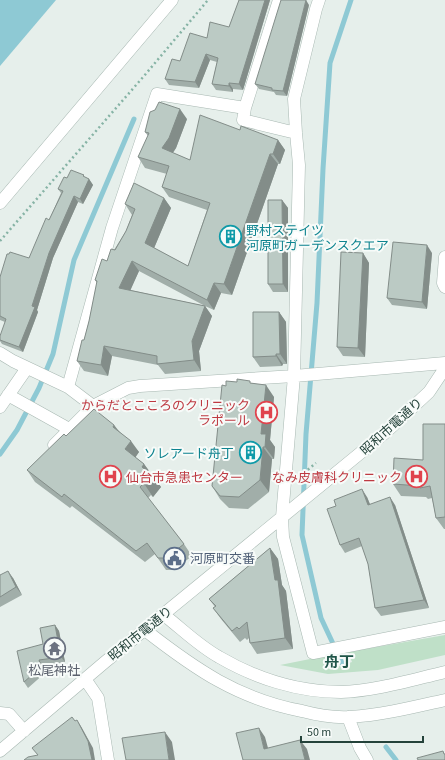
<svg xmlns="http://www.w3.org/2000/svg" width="445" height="760" viewBox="0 0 445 760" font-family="'Source Sans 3','Noto Sans JP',sans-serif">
  <rect width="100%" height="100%" fill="#e6efeb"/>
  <path fill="#bfe0c8" d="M445 635V655L378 670 328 674 280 665 325 656 331 669 352 662 348 652Z"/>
  <path fill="#8ec9d4" d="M0 0H56L0 66Z"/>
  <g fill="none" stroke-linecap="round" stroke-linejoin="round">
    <path stroke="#8ec9d4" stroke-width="5" d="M0 454 17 430 39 388 53 354 74 260 134 119
      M343 665 321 618 302 535 306 434 317 303 323 169 330 63 351 0
      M386 747 396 760"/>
    <defs>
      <path id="minor" d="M319 0 316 9 294 99 296 133 299 165 294 376 282 517 283 537 313 653 445 627
        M245 108 279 0
        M0 203 172 0
        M445 257 443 283 445 287
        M0 353 13 361 68 387 93 406
        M68 387 112 228 157 94 245 108 243 120 296 133
        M8 395 69 429
        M0 407 27 368
        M54 445 93 406 128 388 140 386 294 376 445 363
        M164 615C182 629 199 646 219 657 255 678 298 692 341 692 375 691 411 680 445 672
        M145 630C195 669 238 699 302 711 317 715 334 718 350 717 382 715 414 707 445 700
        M85 679 98 698 108 760
        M0 713 9 714 24 731
        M348 717 360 748 367 760
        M0 751 105 662 386 432 429 392 445 368"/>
    </defs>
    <use href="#minor" stroke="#a8b8b2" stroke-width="13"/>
    <path stroke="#86b3a5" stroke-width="2.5" stroke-dasharray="2 3" stroke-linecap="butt" d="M0 241 144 76 208 0
      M300 476 316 463"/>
    <use href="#minor" stroke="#fff" stroke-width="12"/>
  </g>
  <path fill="#a1aea9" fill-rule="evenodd" d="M239 0H270L243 90 233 89V92L216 90 212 84 217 62 210 60 199 88 169 85 165 79 180 61 207 38 229 27Z
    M309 5 287 96 276 95 274 92 259 89 255 84Z
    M187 119 176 148 173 153 190 160 240 130 278 140 285 150 280 164H278L232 295 221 293 214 310 205 306 212 316 199 351 201 371 165 374 158 365 112 356 108 376 84 371 77 361 84 340 89 321 97 283 95 280 126 231 132 215 125 204 164 198 171 208 154 248 188 266 207 210 169 197 162 187 167 174 145 168 138 157 148 136 145 132ZM139 271 205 306 130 290Z
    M85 177 89 179 93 185 83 204 78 202 53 258 37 310 38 312 23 352 2 344 0 341V340L5 322 0 320V277L29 258 49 220 61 193 58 189 67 178Z
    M282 200 288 208V292H273L268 284Z
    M363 253 369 263 365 357 343 356 337 347Z
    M432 253 427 309 392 305 387 298Z
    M279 312 286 322 287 364H283L282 366 260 367 253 357Z
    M252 383 274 397 270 440 275 447 274 459H272L269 492 248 509 229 508 220 499 212 486 226 386Z
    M445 424V529H444L436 518 432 498 428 499 426 497 401 496 393 484 423 460Z
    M114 425 119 431 139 452 135 457 144 464 161 487 153 497 151 495 148 498 184 544 192 556 174 570H166L155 554 145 562 72 506 70 508 35 482 27 470 66 436Z
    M367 497 370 504 395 505 429 608 381 616 375 608 368 564 362 546 345 553 340 545 336 506Z
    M270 548 278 559 282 585 286 591 293 649 257 654 250 643 249 638 247 640 245 638 240 642 221 619 213 608 215 607 209 599Z
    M0 575 13 578 22 595 0 607Z
    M55 625 59 631 65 662 43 666 45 673 28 688 24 682 43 644Z"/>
  <path fill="#838d89" d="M265 0H270L243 90 239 84Z
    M306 0 309 5 287 96 283 91Z
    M206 54 210 60 199 88 195 82Z
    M229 83 233 89V92L229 86Z
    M180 109 187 119 176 148 169 158 162 148Z
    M278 140 285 150 280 164 273 154Z
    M270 154 278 164 232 295 224 284Z
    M89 179 93 185 83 204 80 199Z
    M74 196 78 202 53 258 37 310 38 312 23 352 19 347 49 253Z
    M164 198 171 208 152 253 145 243Z
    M282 200 288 208V292L283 284Z
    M427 245 432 253 427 309 422 302Z
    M363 253 369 263 365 357 358 348Z
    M132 261 139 271 127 298 119 288Z
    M214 283 221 293 214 310 207 300Z
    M205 306 212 316 199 351 201 371 194 360 192 341Z
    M279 312 286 322 287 364 280 354Z
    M104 346 112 356 108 376 101 365Z
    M276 354 283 364 282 366 276 356Z
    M266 385 274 397 270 440 275 447 274 459 265 447 261 434Z
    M114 425 122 436 113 427Z
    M131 441 139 452 133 461 125 449Z
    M263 447 272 459 269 492 260 480Z
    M144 464 152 475 142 467Z
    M153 476 161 487 153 497 145 485Z
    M362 489 367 497 373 512 368 505Z
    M390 497 395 505 429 608 424 600Z
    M270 548 278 559 282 585 286 591 293 649 285 638 275 580Z
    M8 571 13 578 22 595 16 587Z
    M55 625 59 631 65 662 61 657Z
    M39 660 43 666 45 673 41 667Z
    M77 720 82 728 93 748 95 760H92Z
    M259 728 265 737 271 759 264 749Z
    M165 732 172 742 175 760H169Z
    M300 740 307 749 310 760H305Z"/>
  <path fill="#bbcac4" stroke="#838d89" d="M239 0H265L239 84 229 83V86L212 84 218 58 206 54 195 82 165 79 172 59 180 61 190 33 207 38 210 22 229 27Z
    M281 0H306L283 91 272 90V88L255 84Z
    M159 102 180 109 169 138 162 148 190 160 200 115 240 130 241 126 278 140 273 154H270L224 284 214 283 207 300 132 261 119 288 205 306 192 341 194 360 157 364V356L104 346 101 365 77 361 82 340H84L89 321 97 281 95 280 102 259 107 261 111 249 115 250 126 231 135 209 125 204 134 183 164 198 145 243 188 266 210 203 162 187 169 166 138 157 149 133 145 132 150 112 155 110Z
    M71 170 84 175 83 176 89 179 80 199 74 196 49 253 32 306 35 307 19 347 0 340V336L6 319 0 316V277L7 254H9L10 252 29 258 46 218 49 220 63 191 58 189 64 177 67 178Z
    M268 200H282L283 284H268Z
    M393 242 427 245 422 302 387 298Z
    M341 252 363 253 358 348 337 347Z
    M253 312H279L280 354H276V356L253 357Z
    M237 379 250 381V383L266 385 261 434H266L265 447H263L260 480 239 497 220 496 212 486 222 385 226 386V381L237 382Z
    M94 409 114 425 113 427 131 441 125 449 144 464 142 467 153 476 145 485 143 484 140 487 184 544 166 558H158L147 543 136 551 64 494 62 497 27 470 64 434 66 436Z
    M423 424H445V517L436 518 430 486 420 488V486L393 484 394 458 423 460Z
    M362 489 368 505 390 497 424 600 375 608 368 564 359 538 340 545 327 509 336 506 334 500Z
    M270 548 275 580H278L285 638 250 643 247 622 239 629 237 627 232 631 213 608 216 606 209 599Z
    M8 571 16 587 0 597V575Z
    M55 625 61 657 39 660 41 667 24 682 17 651 43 644 40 628Z
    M72 717 75 721 77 720 88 741 92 760H24L28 757 38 755 32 748Z
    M259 728 264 749 300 740 305 760H243L236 733Z
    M165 732 169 760H126L122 738Z
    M443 751 444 754H445V760H418L417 758Z"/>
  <defs>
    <symbol id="building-ring" viewBox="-11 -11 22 22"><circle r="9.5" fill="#f7fbf9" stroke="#0f9aa8" stroke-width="1.5"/><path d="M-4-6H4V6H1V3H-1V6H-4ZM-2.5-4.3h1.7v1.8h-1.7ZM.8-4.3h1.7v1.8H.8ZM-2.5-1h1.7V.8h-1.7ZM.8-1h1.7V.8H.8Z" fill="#0f9aa8"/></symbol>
    <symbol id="hospital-ring" viewBox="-11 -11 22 22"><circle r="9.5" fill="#f7fbf9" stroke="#e0444e" stroke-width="1.5"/><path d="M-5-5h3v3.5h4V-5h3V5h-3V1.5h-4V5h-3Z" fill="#e0444e"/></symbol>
    <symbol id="civic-ring" viewBox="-11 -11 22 22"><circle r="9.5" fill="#f7fbf9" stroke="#5c6f8a" stroke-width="1.5"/><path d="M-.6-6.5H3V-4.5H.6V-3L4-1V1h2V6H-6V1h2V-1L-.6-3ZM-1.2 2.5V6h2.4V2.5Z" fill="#5c6f8a"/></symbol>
    <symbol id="temple-ring" viewBox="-11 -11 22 22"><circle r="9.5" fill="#f7fbf9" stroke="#6b7280" stroke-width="1.5"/><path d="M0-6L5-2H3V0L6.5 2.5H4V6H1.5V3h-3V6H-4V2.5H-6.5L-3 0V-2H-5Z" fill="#6b7280"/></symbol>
  </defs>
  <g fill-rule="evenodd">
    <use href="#building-ring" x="218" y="224" width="25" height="25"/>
    <use href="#hospital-ring" x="254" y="400" width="25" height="25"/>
    <use href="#building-ring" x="238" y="440" width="25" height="25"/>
    <use href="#hospital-ring" x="98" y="464" width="25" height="25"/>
    <use href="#hospital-ring" x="404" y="464" width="25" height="25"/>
    <use href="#civic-ring" x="162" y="546" width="25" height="25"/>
    <use href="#temple-ring" x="42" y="636" width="25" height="25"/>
  </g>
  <g text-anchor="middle" stroke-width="4" stroke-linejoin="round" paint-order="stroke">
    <g font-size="13" fill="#0d838f" stroke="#f7fbf9" text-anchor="start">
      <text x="246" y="235">野村ステイツ<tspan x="246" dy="15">河原町ガーデンスクエア</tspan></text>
      <text x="234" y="458" text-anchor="end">ソレアード舟丁</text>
    </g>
    <g font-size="13" fill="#be3a42" stroke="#f7fbf9" text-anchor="end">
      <text x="250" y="410">からだとこころのクリニック<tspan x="250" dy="15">ラポール</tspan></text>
      <text x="126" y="482" text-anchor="start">仙台市急患センター</text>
      <text x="402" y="482">なみ皮膚科クリニック</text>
    </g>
    <g font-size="13" fill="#24423a" stroke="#f7fbf9">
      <text transform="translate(391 426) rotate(-42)" y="5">昭和市電通り</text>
      <text transform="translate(140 633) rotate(-39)" y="5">昭和市電通り</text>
    </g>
    <g font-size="13" fill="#4e5e75" stroke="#f7fbf9" text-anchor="start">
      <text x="190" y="563">河原町交番</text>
    </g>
    <g font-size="13" fill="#5b616d" stroke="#f7fbf9">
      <text x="54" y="675">松尾神社</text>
    </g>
    <g font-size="15" font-weight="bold" fill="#1f5548" stroke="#f7fbf9">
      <text x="339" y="667">舟丁</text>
    </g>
  </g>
  <path d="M301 736v6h122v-6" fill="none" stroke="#24423a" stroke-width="2"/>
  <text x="307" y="736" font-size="12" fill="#24423a" stroke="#f7fbf9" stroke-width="3" paint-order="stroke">50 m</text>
</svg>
